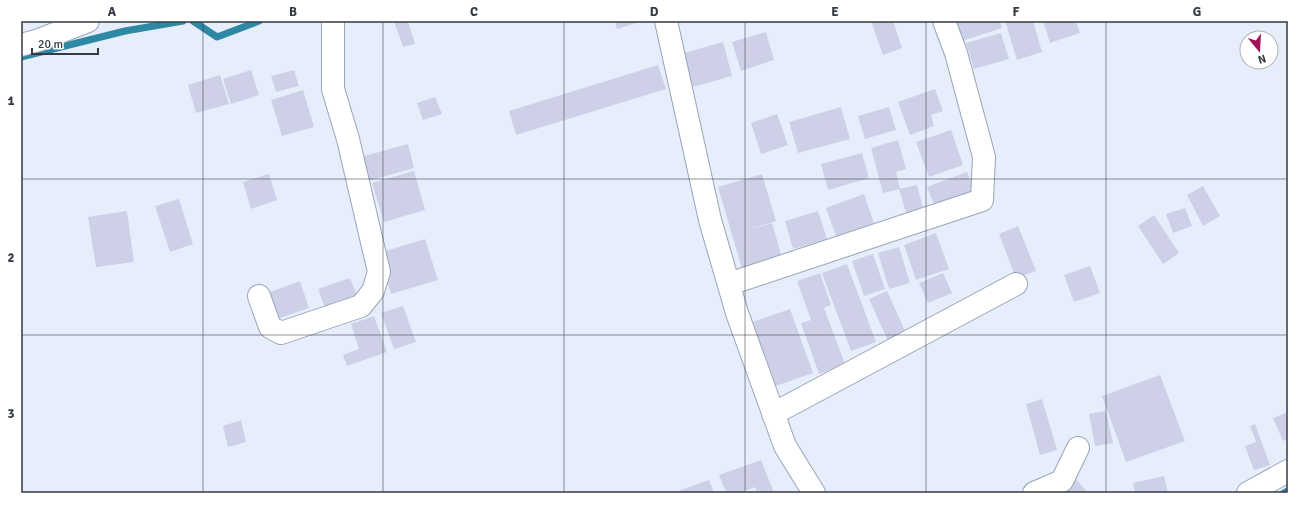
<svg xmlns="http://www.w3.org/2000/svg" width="1309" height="514" viewBox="0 0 1309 514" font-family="Signika,sans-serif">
  <rect width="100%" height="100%" fill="#e7eefb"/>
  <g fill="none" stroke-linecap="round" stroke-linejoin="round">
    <path stroke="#2e87a3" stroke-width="7" d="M193 21 217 37 259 21
      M21 57 125 31 183 21
      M1284 493 1288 491"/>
  </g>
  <path fill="#ced0e7" d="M394 21H408L415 44 403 47Z
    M615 21H643L617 29Z
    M871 21H893L902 48 883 55Z
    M952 21H1000L1002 28 959 42Z
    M1005 21H1033L1042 52 1017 60Z
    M1043 21H1076L1080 33 1050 43Z
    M766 32 774 60 741 71 732 42Z
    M1001 33 1009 59 974 69 966 43Z
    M723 42 732 76 693 87 684 53Z
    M658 65 666 89 516 135 509 111Z
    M251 70 259 95 231 104 223 79Z
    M294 70 299 86 276 92 271 76Z
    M220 75 229 104 196 113 188 85Z
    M935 89 943 111 931 115 934 126 910 135 898 102Z
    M303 90 314 127 282 136 271 100Z
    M435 97 442 114 423 120 417 103Z
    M841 107 850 139 798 153 789 122Z
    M889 107 896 130 865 139 858 116Z
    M777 114 788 145 761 154 751 123Z
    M951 130 963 165 929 177 916 142Z
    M898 140 906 169 896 172 900 189 883 193 871 148Z
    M408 144 414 168 368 181 361 157Z
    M862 153 869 178 828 190 821 164Z
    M414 171 425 210 384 222 372 183Z
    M967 172 977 197 937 212 927 187Z
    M269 174 277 200 251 209 243 182Z
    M762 174 776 221 746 230 772 223 783 261 743 272 718 187Z
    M917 185 924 212 907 216 899 189Z
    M1203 186 1220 216 1203 226 1187 195Z
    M864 194 874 223 836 236 826 208Z
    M179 199 193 244 170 252 155 206Z
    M1185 208 1192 226 1173 233 1166 214Z
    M127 211 134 262 96 267 88 217Z
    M818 211 827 239 793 249 785 221Z
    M1154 215 1179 253 1163 264 1138 226Z
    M1018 226 1036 271 1016 278 999 234Z
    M936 233 949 269 916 280 904 245Z
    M425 239 438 280 391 294 379 253Z
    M899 247 910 283 889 289 878 253Z
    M873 254 885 289 864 296 852 261Z
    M847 264 876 342 851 351 822 273Z
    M1090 266 1100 293 1074 302 1064 275Z
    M820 273 831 305 824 308 845 364 819 374 801 323 811 320 797 281Z
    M943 273 952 293 928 303 919 283Z
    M350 278 358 298 326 310 318 289Z
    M300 281 309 308 277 319 268 293Z
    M887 291 906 333 888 341 869 299Z
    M403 306 416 342 394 349 381 313Z
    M790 309 813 373 770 388 747 324Z
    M374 316 387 352 347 366 343 355 359 349 351 324Z
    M1160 375 1185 441 1126 462 1102 396Z
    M1042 399 1057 450 1040 455 1026 404Z
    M1106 411 1113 443 1095 446 1089 414Z
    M1288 412V439L1283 441 1273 418Z
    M241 420 246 442 228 447 223 426Z
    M1255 424 1270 465 1254 470 1245 446 1256 442 1250 426Z
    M761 460 774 493H758L755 487 739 493H726L719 475Z
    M1164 476 1168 493H1135L1133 483Z
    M1076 479 1088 493H1059Z
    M709 480 714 493H673Z"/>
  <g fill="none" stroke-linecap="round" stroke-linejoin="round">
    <defs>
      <path id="minor" d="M666 21 710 220 737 313 785 446 814 493
        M21 45 39 40 88 21
        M729 284 982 200 984 157 956 53 944 21
        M259 296 270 327 281 333 361 306 373 291 379 272 348 139 333 89V21
        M773 414 1016 284
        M1034 493 1062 481 1078 448
        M1248 493 1288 471"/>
    </defs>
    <use href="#minor" stroke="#98a4b8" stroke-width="24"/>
    <use href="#minor" stroke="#fff" stroke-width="22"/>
  </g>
  <path fill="none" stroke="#353a42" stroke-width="1" stroke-opacity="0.55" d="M203 21V493M383 21V493M564 21V493M745 21V493M926 21V493M1106 21V493M21 179H1288M21 335H1288"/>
  <rect width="1309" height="514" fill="none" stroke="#ffffff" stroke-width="44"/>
  <g transform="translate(1259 50) rotate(162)"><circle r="19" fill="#ffffff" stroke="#aeb0b3"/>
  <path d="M0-3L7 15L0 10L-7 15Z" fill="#a0115a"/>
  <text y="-6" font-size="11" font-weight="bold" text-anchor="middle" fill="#353a42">N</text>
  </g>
  <path d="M32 48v6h66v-6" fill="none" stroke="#353a42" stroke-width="2"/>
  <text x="38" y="48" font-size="12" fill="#353a42" stroke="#ffffff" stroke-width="3" paint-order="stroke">20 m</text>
  <rect x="22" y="22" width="1265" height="470" fill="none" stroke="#353a42" stroke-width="1.5"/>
  <g font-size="13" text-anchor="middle" font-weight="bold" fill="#353a42">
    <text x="112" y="16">A</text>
    <text x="293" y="16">B</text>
    <text x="474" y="16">C</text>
    <text x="654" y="16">D</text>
    <text x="835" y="16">E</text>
    <text x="1016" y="16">F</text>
    <text x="1197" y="16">G</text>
    <text x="11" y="105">1</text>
    <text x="11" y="262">2</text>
    <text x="11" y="418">3</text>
  </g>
</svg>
